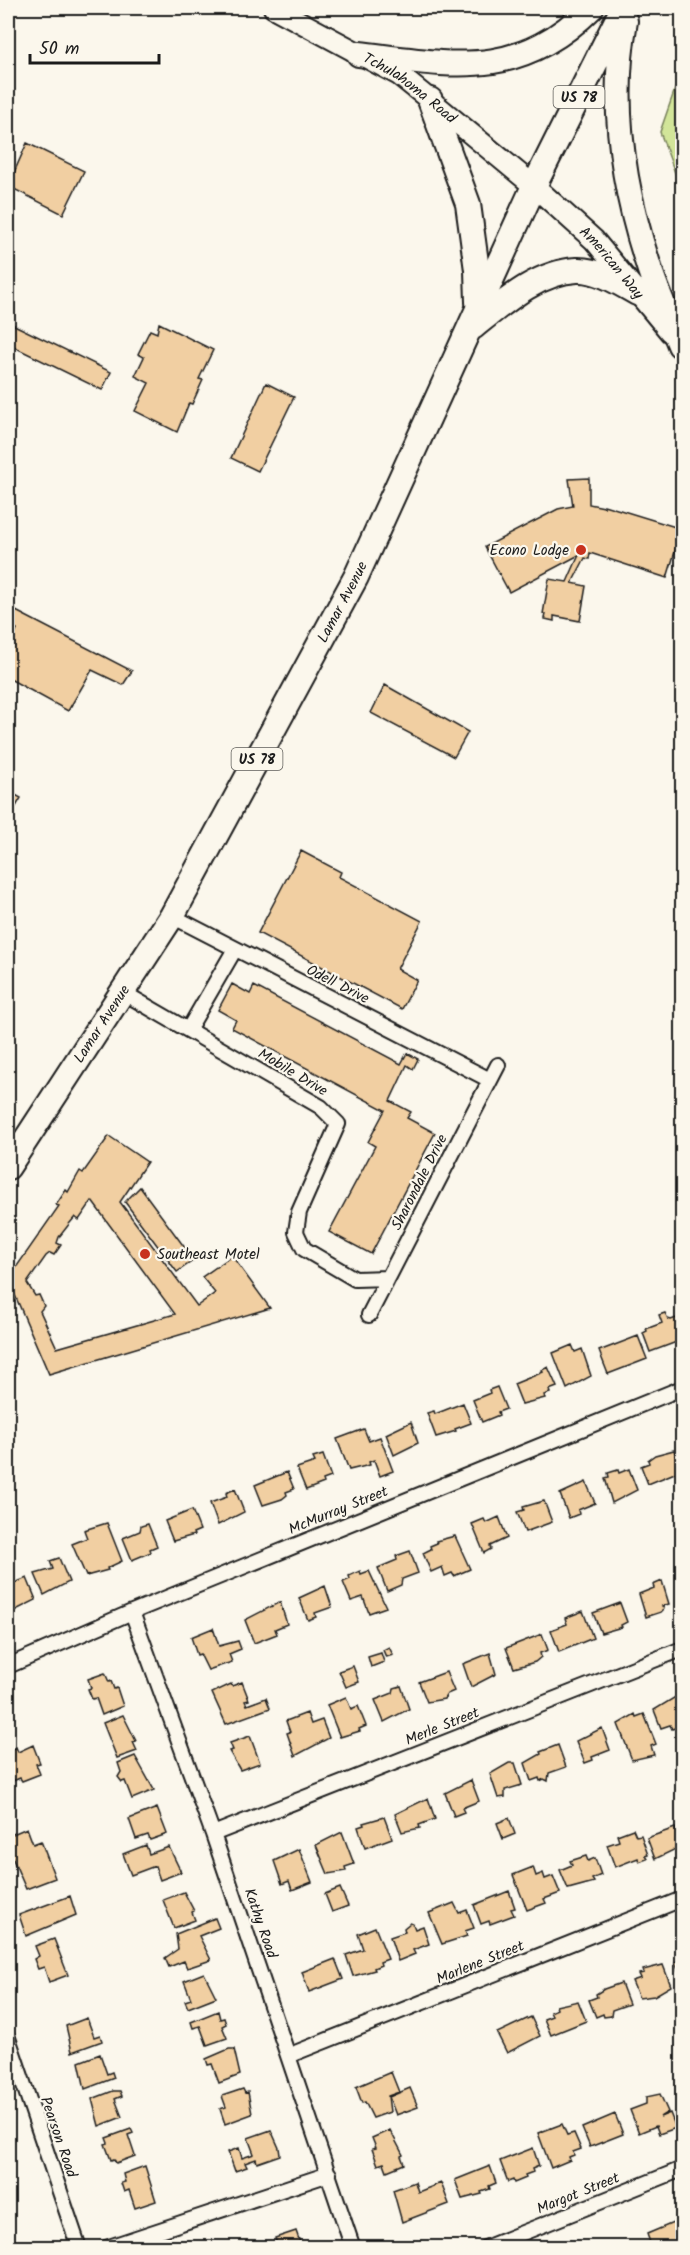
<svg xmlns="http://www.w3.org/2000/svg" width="690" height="2255" viewBox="0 0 690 2255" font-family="Kalam,sans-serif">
  <rect width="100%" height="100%" fill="#fbf7ec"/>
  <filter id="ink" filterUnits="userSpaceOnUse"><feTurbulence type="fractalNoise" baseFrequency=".0167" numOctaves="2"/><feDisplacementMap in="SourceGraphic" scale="12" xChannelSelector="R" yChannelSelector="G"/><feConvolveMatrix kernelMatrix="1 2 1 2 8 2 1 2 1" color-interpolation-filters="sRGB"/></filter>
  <g filter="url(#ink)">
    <path fill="#d2e599" stroke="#77805a" stroke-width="1.5" d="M682 69V192L660 132Z"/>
    <path fill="#f1cfa2" stroke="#1c1c1c" stroke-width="1.5" fill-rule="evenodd" d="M27 143 84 171 63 214 8 186Z
      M8 322 111 372 102 390 8 344Z
      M159 323 213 350 199 379 203 380 192 404 189 403 177 432 135 411 149 383 135 376 144 357 138 354 150 330 157 333Z
      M266 383 294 397 258 471 231 458Z
      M589 478V504L604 507V505L682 529 667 578 590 553 589 559 585 558 572 583 586 586 580 621 554 616V621L545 619 546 614H543L549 579 567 582 579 555 509 592 485 547 558 509 573 506 569 479Z
      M14 610 132 671 123 685 92 670 68 711 8 678V648L17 629 8 624Z
      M385 685 468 732 454 757 371 713Z
      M8 791 21 798 8 820Z
      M301 851 341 872 339 877 422 921 397 969 417 980 402 1009 258 933Z
      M232 984 250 994 254 986 401 1064 407 1053 418 1059 413 1069 407 1065 390 1101 411 1112 407 1118 435 1133 371 1254 329 1232 375 1146 368 1142 385 1110 232 1028 236 1020 218 1010Z
      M109 1136 147 1162 120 1202 197 1306 215 1293 202 1277 232 1256 270 1308 49 1374 8 1279 59 1206 56 1205 66 1190 68 1192 80 1171 83 1173ZM92 1201 175 1314 57 1348 40 1311 44 1306 39 1295 35 1296 27 1283 46 1256 50 1253 54 1255 61 1245 57 1243 59 1237 70 1223 75 1217 79 1220Z
      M140 1187 194 1260 177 1272 125 1202Z
      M665 1313 668 1319 671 1320 682 1316V1340L650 1352 643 1333 647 1331 646 1329 662 1323 659 1315Z
      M638 1336 647 1359 608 1374 599 1351Z
      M572 1345 575 1352 582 1349 591 1376 567 1389 553 1353Z
      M548 1367 557 1387 549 1390 550 1393 544 1395 545 1398 522 1404 514 1384 543 1372 542 1370Z
      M497 1387 506 1409 498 1412 499 1415 482 1422 473 1400 490 1393 489 1390Z
      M463 1403 471 1423 455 1429 456 1431 436 1437 427 1413 434 1411 435 1414Z
      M411 1422 418 1443 394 1455 386 1434Z
      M364 1429 369 1441 380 1437 393 1471 380 1476 374 1460 369 1462 370 1465 349 1470 337 1439Z
      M674 1450 682 1470 648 1484 641 1466 649 1463 648 1460 655 1455Z
      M323 1455 331 1477 323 1480 324 1483 306 1490 297 1468 315 1462 313 1458Z
      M629 1469 637 1490 612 1503 605 1478 609 1477 608 1473 618 1470 619 1473Z
      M287 1472 294 1489 286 1492 287 1495 282 1499 263 1505 255 1485Z
      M586 1482 595 1503 578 1510 579 1514 569 1518 560 1494Z
      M235 1489 244 1512 218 1525 210 1503 227 1497 226 1493Z
      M544 1501 552 1522 525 1532 517 1512 524 1510 523 1507Z
      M192 1510 200 1530 193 1533 194 1535 173 1541 165 1521Z
      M499 1517 507 1538 490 1546 491 1549 484 1553 472 1524 484 1519 486 1523Z
      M107 1523 122 1561 107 1568 108 1570 86 1576 72 1544 87 1538 84 1530Z
      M148 1524 157 1546 150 1549 151 1552 132 1560 123 1538 140 1531 141 1526Z
      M455 1536 470 1569 454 1576 452 1573 445 1576 442 1567 431 1572 423 1553 431 1549 430 1546 437 1543 436 1541Z
      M410 1551 418 1573 402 1579 401 1585 387 1591 378 1568 397 1560 396 1556Z
      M59 1558 69 1582 44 1595 35 1574 53 1569 50 1561Z
      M360 1571 361 1574 369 1571 386 1607 369 1613 363 1597 351 1601 343 1582 350 1579 349 1576Z
      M27 1578 36 1600 8 1614V1583L11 1581 12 1584Z
      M662 1581 669 1604 662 1606 664 1609 661 1612 646 1617 639 1594 654 1588 653 1585Z
      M325 1586 332 1607 315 1613 316 1617 308 1620 299 1598Z
      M280 1602 287 1624 275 1629 277 1634 254 1643 245 1620Z
      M620 1603 627 1622 621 1625 622 1627 601 1633 593 1613Z
      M583 1611 593 1638 559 1652 551 1630 567 1624 565 1618Z
      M213 1628 219 1646 238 1641 241 1649 229 1654 232 1662 208 1670 200 1654 197 1655 191 1637Z
      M542 1634 548 1650 540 1653 541 1657 535 1662 514 1668 506 1648Z
      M389 1647 393 1655 386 1657 383 1650Z
      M381 1653 384 1662 371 1667 368 1657Z
      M490 1653 496 1674 471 1687 463 1664Z
      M353 1666 359 1682 346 1687 339 1671Z
      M446 1672 454 1691 447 1694 444 1699 427 1702 419 1682Z
      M105 1673 109 1682 111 1681 114 1689 117 1688 123 1706 102 1715 96 1698 92 1699 88 1689 91 1688 88 1679Z
      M242 1682 249 1700 245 1701 247 1705 266 1698 270 1708 226 1724 212 1693 231 1684 232 1686Z
      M401 1686 409 1709 384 1722 375 1700 393 1693 394 1688Z
      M682 1693V1733L681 1734 678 1727 672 1729 670 1725 661 1728 654 1710Z
      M346 1697 351 1709 358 1706 366 1726 359 1729 360 1731 340 1737 327 1705Z
      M307 1713 311 1724 322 1720 329 1738 295 1756 287 1733 290 1732 286 1721Z
      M635 1714 636 1717 644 1714 656 1744 651 1746 654 1755 632 1760 618 1724Z
      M123 1715 136 1741 133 1742 137 1751 117 1758 103 1723Z
      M602 1728 610 1750 592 1757 593 1760 585 1763 576 1741Z
      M250 1736 260 1763 240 1770 229 1751 233 1750 230 1743Z
      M33 1745 40 1763 36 1764 40 1774 22 1781 20 1778 8 1783V1751L16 1747 18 1752Z
      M558 1745 566 1767 549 1773 548 1781 544 1779 540 1781 539 1778 531 1781 525 1763 541 1754 540 1752Z
      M135 1756 154 1790 132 1799 125 1781 122 1782 118 1777 121 1772 118 1763Z
      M509 1763H515L522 1785 505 1790V1797L498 1798 490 1774Z
      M471 1780 479 1801 462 1808 464 1812 454 1816 445 1793Z
      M428 1798 435 1819 419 1825 420 1828 402 1832 395 1814Z
      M157 1808 167 1834 150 1840 148 1835 136 1839 129 1819Z
      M384 1817 392 1838 365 1848 358 1827 364 1825 363 1823Z
      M509 1818 515 1834 503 1839 497 1823Z
      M27 1828 33 1844 41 1841 55 1878 26 1889 9 1850 11 1849 8 1836Z
      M675 1828 682 1846 655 1859 647 1838Z
      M633 1829 636 1836 641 1835 648 1855 645 1856 647 1859 639 1862 638 1858 615 1867 607 1845 619 1841 617 1835Z
      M342 1832 354 1864 345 1867 346 1871 328 1874 316 1845Z
      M146 1845 149 1854 169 1847 181 1872 160 1880 155 1866 131 1875 123 1854Z
      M299 1849 312 1882 292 1890 289 1881 282 1884 274 1861Z
      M586 1856 588 1861 595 1858 601 1875 592 1879 594 1882 568 1889 560 1870 572 1865 570 1861Z
      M533 1867 536 1876 543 1873 545 1879 553 1876 560 1893 544 1899 546 1903 527 1910 513 1875Z
      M340 1888 348 1906 332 1912 325 1894Z
      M509 1891 515 1908 511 1909 514 1915 490 1924 489 1921 481 1924 474 1905Z
      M184 1892 194 1911 192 1912 195 1920 174 1928 163 1900Z
      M70 1896 76 1915 26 1936 19 1915Z
      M454 1903 459 1913 467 1910 474 1928 465 1931 467 1936 442 1944 429 1913Z
      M215 1918 219 1928 199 1936 211 1960 187 1968 184 1961 169 1967 165 1958 178 1949 176 1934Z
      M410 1923 413 1924 415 1929 423 1926 429 1944 413 1950 415 1954 398 1961 390 1937 405 1932 404 1928Z
      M375 1927 388 1959 380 1962 381 1965 374 1968 375 1970 353 1976 346 1955 363 1949 358 1934Z
      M54 1939 68 1975 49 1982 44 1967 38 1969 34 1959 39 1956 35 1946Z
      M682 1952V1977L681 1978 675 1962 682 1959 680 1953Z
      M335 1959 343 1979 309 1992 302 1972Z
      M663 1965 671 1986 654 1996 639 1998 632 1981 641 1978 639 1974 644 1973 643 1970Z
      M204 1973 216 1997 188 2008 185 2001 191 1999 184 1981Z
      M621 1983 629 2004 612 2010 611 2016 604 2017 603 2014 596 2017 589 2000 597 1997 596 1994 604 1989Z
      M578 2001 586 2021 551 2035 544 2019 552 2016 550 2012 557 2009 556 2006Z
      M218 2011 220 2019 224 2018 226 2024 222 2026 227 2038 207 2045 200 2026 193 2028 191 2022Z
      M531 2017 540 2036 507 2053 497 2033Z
      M87 2018 94 2037 100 2035 102 2041 72 2052 66 2026Z
      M229 2049H234L240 2075 219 2083 212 2064 208 2065 206 2059Z
      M100 2054 107 2074 112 2072 114 2078 85 2089 79 2062Z
      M391 2072 399 2092 388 2096 390 2112 373 2118 365 2102 362 2103 356 2087Z
      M410 2088 418 2107 396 2115 389 2097Z
      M243 2089 245 2093 248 2092 252 2114 225 2124 220 2109 226 2107 222 2096Z
      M113 2091H120L122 2096 115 2099 122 2117 99 2126 92 2099Z
      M660 2094 668 2112 660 2117 670 2113 676 2128 659 2134 656 2126 639 2133 630 2110 646 2104V2097Z
      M615 2114 623 2134 590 2147 582 2128Z
      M562 2124 567 2135 574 2133 581 2149 573 2152 574 2155 569 2157 570 2160 551 2168 538 2133Z
      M131 2129 133 2133 128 2135 135 2156 116 2163 114 2159 111 2160 105 2144 108 2143 106 2138Z
      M271 2130 279 2148 280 2155 257 2163 256 2159 245 2163 247 2167 235 2171 228 2152 239 2148 242 2158 254 2154 248 2138Z
      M390 2130 403 2155 401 2156 404 2164 387 2171 384 2163 378 2165 372 2149 376 2148 372 2138Z
      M533 2148 539 2166 532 2169 533 2172 525 2175 526 2178 514 2183 513 2180 508 2182 500 2161Z
      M145 2166 156 2201 135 2208 129 2190 124 2192 121 2183 125 2182 123 2174Z
      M490 2166 496 2183 489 2186 490 2189 481 2192 482 2194 462 2199 455 2180Z
      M415 2182 418 2192 441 2183 449 2204 402 2222 393 2190Z
      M680 2220 682 2244 674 2248H652L647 2234Z
      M296 2231 302 2248H275L278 2247 275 2238Z"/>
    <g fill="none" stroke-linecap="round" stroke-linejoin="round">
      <defs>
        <path id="minor" d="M172 916 490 1080
          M124 993 321 1107 338 1124 299 1212 296 1232 304 1249 355 1279 388 1278
          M188 1030 235 949
          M369 1315 498 1065
          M132 1612 213 1834 353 2248
          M8 1666 132 1612 682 1388
          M213 1834 682 1649
          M8 2038 79 2248
          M290 2055 682 1899
          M106 2248 329 2174
          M485 2248 682 2169"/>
        <g id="secondary">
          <path id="s1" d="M274 8 399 75 430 100 534 186 594 240 670 332"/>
        </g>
        <g id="trunk">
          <path d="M625 21C610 102 623 187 648 264 656 291 669 318 680 345"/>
          <path d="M359 54C453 65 517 81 591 8"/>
          <path d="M430 100 468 204 477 270 478 302"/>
          <path d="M473 327C502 304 537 272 577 270 598 269 619 283 637 293"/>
          <path id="s2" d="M8 1167 172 916 356 577 534 186 623 8"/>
        </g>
      </defs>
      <use href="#minor" stroke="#1c1c1c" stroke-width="18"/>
      <use href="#secondary" stroke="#1c1c1c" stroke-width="24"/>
      <use href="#trunk" stroke="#1c1c1c" stroke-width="28"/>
      <use href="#minor" stroke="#fbf7ec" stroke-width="14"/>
      <use href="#secondary" stroke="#fbf7ec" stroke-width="20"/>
      <use href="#trunk" stroke="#fbf7ec" stroke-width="24"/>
    </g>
  </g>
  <g fill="#c8321e" stroke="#fbf7ec" stroke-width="2">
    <circle cx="581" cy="550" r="6"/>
    <circle cx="145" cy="1254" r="6"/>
  </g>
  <g text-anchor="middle" stroke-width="4.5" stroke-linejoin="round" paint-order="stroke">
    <g fill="#fbf7ec" stroke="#5f5e5a" stroke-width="1.5">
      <rect x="553.5" y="86" width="51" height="22" rx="4.5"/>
      <rect x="231.5" y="748" width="51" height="22" rx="4.5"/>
    </g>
    <g font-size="14" font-weight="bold" fill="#1c1c1c">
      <text x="579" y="102">US 78</text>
      <text x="257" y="764">US 78</text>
    </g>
    <g font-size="15" fill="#1c1c1c" stroke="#fbf7ec">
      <text dy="5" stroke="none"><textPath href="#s1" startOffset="158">Tchulahoma Road</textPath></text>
      <text dy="5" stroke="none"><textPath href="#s1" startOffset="426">American Way</textPath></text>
      <text dy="5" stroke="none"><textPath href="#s2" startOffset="657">Lamar Avenue</textPath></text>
      <text transform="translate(338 984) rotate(27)" y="5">Odell Drive</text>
      <text dy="5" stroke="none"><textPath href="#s2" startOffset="171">Lamar Avenue</textPath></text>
      <text transform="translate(293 1072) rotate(31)" y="5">Mobile Drive</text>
      <text transform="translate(419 1182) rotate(-63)" y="5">Sharondale Drive</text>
      <text transform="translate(338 1510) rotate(-22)" y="5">McMurray Street</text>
      <text transform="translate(442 1726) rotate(-22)" y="5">Merle Street</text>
      <text transform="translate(261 1923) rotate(71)" y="5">Kathy Road</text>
      <text transform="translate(480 1962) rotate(-22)" y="5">Marlene Street</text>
      <text transform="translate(59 2137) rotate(71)" y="5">Pearson Road</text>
      <text transform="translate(578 2193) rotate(-22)" y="5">Margot Street</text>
    </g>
    <g font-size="15" fill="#1c1c1c" stroke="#fbf7ec" text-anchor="end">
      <text x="569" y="555">Econo Lodge</text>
      <text x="157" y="1259" text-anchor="start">Southeast Motel</text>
    </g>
  </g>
  <rect width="690" height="2255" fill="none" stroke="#fbf7ec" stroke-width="30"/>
  <rect x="15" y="15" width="660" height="2225" fill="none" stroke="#1c1c1c" stroke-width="2" filter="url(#ink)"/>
  <path d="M30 54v9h129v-9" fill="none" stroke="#1c1c1c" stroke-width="3"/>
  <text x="39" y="54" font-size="18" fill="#1c1c1c" stroke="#fbf7ec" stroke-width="4.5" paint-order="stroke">50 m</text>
</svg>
